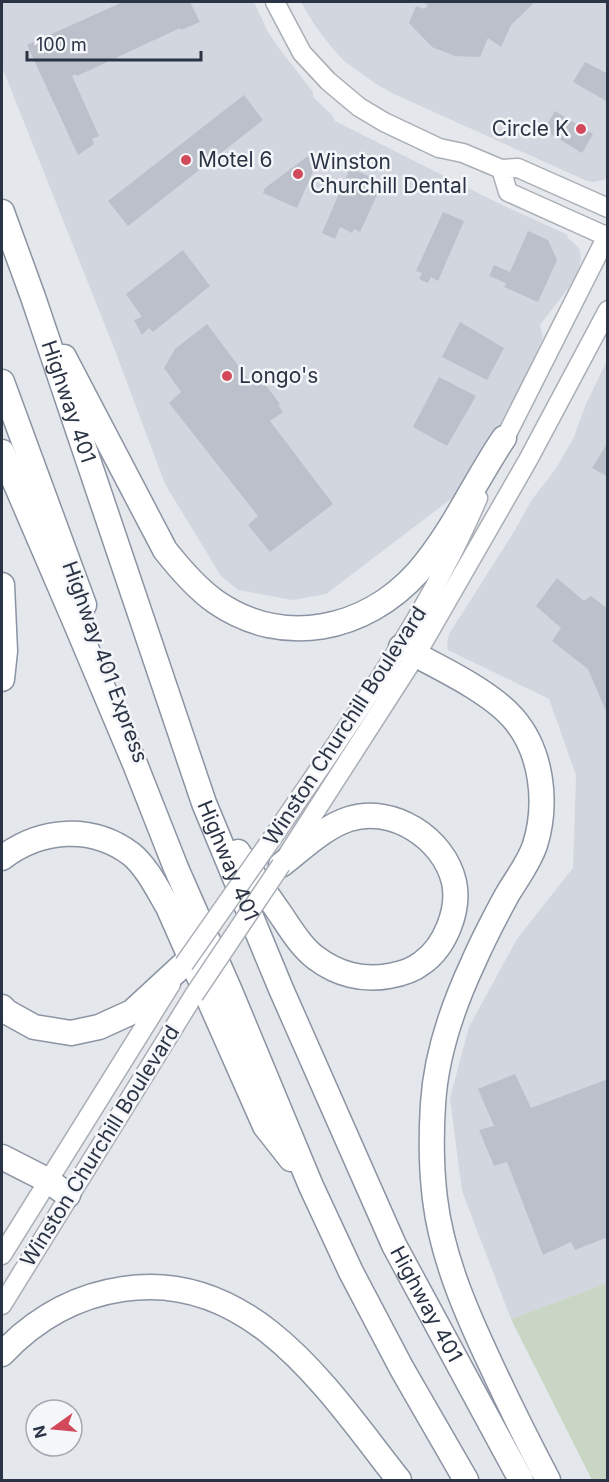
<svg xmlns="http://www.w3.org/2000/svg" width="609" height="1482" viewBox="0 0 609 1482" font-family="Inter,sans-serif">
  <rect width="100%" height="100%" fill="#e4e7ec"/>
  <path fill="#d2d6de" d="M2 2H254L267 30 276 44 313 92V97L332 115 335 121 496 202 568 235 567 237 579 248 581 257 579 270 573 282 540 325 543 338 520 387 468 486 326 594 293 600 238 590 221 576 165 484 116 353 2 67Z
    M301 2H607V179L594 182 587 181 394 94 376 84 343 60 329 44 314 24Z
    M607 361V1283L511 1319 462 1191 450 1098 469 1027 517 939 573 868 576 775 549 699 448 650 447 643 449 634 515 530 531 501 557 467 574 437 586 404Z"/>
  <path fill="#c9d6c5" d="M607 1283V1480H592L511 1319Z"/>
  <path fill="#bbc0ca" d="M123 2H190L200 22 181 30 180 28 77 76 76 74 72 76 99 136 92 139 94 144 78 155 27 45Z
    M424 2H535L511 25 501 47 488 38 480 57 455 56 432 47 409 23 416 6 424 9 428 6Z
    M585 62 608 74V102L573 82Z
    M244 95 263 120 128 226 108 201Z
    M555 111 593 134 582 153 544 130Z
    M308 156 318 160 297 208 263 193 265 188Z
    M350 168 383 182 360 232 354 229 352 233 340 227 335 239 322 233Z
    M443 212 464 221 438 281 431 277 428 283 419 279 422 273 416 271Z
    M528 231 548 240 557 260 538 302 504 287 506 283 489 276 494 265 510 272Z
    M183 250 210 286 153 332 149 328 142 335 134 320 142 317 126 294Z
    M460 322 504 348 487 380 442 357Z
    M207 324 252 384 258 380 263 386 265 384 280 404 278 405 283 412 270 421 333 504 270 552 248 525 258 516 169 403 181 392 164 368 175 349Z
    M439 377 476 396 447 446 413 427Z
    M608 442V477L592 468Z
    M557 578 584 601 591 596 608 609V716L588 669 552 641 561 628 536 606Z
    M515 1074 531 1108 608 1079V1237L575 1250 571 1242 543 1255 507 1162 494 1166 479 1130 494 1126 478 1089Z"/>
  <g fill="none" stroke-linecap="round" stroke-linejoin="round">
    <defs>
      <path id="secondary" d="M275 2 302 53 328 81 359 107 384 122 439 148 463 153 501 169 518 168 608 208
        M501 169 508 192 608 237
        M500 448 608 234
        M273 837C347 727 426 620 478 498
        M288 854 416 655 528 460 608 310
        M2 1255 171 984
        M2 1305 194 995"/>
      <g id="highway">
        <path id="s1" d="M2 212 33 297 204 803 281 989 394 1245 521 1480"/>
        <path d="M64 357 165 550C180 569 196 588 216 602 283 648 365 631 418 572 453 532 474 482 504 438"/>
        <path d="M2 382 84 605"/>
        <path d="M2 452 76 624 135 764 176 868 230 991 311 1186 351 1272 402 1369 466 1480"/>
        <path d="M2 585 5 651 2 679"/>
        <path d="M401 647C434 665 489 690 513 718 542 751 548 803 535 845 529 863 517 878 507 895 495 917 483 940 473 963 452 1008 436 1054 433 1104 431 1136 431 1167 435 1199 442 1257 466 1312 491 1365 509 1404 528 1442 548 1480"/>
        <path d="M238 852C251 872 265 892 279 912 290 928 301 947 316 958 337 974 363 981 389 976 401 974 412 971 422 963 445 947 460 910 454 882 444 838 392 805 349 819 324 827 302 849 281 865"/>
        <path d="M2 858C40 829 91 824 131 854 147 867 158 890 168 907L265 1126 291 1159"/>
        <path d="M2 1007 7 1012 34 1027 71 1033 99 1027 132 1012 184 964"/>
        <path d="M2 1157 47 1180 68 1195"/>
        <path d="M2 1354C35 1319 75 1296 123 1289 253 1269 330 1393 399 1480"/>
      </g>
    </defs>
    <use href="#secondary" stroke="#a9aeb7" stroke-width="21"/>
    <use href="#highway" stroke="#8b94a3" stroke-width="27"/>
    <use href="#secondary" stroke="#fff" stroke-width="18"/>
    <use href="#highway" stroke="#fff" stroke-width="24"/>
    <defs>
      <path id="secondary-bridge" d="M184 964 273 837
        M194 995 281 865"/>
    </defs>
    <use href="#secondary-bridge" stroke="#a9aeb7" stroke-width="21" stroke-linecap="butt"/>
    <use href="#secondary-bridge" stroke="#fff" stroke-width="18"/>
  </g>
  <g fill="#d1495b" stroke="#f4f6f9" stroke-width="2">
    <circle cx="581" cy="129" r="6"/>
    <circle cx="186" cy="160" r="6"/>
    <circle cx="298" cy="174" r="6"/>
    <circle cx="227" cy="376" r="6"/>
  </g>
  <g text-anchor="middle" stroke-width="5" stroke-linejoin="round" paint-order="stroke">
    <g font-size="21" fill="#2b3445" stroke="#f4f6f9" text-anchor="start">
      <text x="569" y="136" text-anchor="end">Circle K</text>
      <text x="198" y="167">Motel 6</text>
      <text x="310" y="169">Winston<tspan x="310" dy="24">Churchill Dental</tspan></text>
      <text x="239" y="383">Longo's</text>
    </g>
    <g font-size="21" fill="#2b3445" stroke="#f4f6f9">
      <text dy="7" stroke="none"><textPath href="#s1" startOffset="201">Highway 401</textPath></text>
      <text transform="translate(105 662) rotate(70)" y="7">Highway 401 Express</text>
      <text transform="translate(345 726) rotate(-57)" y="7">Winston Churchill Boulevard</text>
      <text dy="7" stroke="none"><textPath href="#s1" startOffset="687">Highway 401</textPath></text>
      <text transform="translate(100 1146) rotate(-58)" y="7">Winston Churchill Boulevard</text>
      <text dy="7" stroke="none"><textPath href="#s1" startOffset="1173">Highway 401</textPath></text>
    </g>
  </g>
  <rect width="609" height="1482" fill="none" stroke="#2b3445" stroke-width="6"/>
  <g transform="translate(54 1428) rotate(255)"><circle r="28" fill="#f4f6f9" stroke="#a4a8b1" stroke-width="1.5"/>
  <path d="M0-4.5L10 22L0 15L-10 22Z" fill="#d1495b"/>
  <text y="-9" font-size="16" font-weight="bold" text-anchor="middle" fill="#2b3445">N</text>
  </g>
  <path d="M27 51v9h174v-9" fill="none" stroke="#2b3445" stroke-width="3"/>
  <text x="36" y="51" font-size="18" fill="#2b3445" stroke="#f4f6f9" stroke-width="4.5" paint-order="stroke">100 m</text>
</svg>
